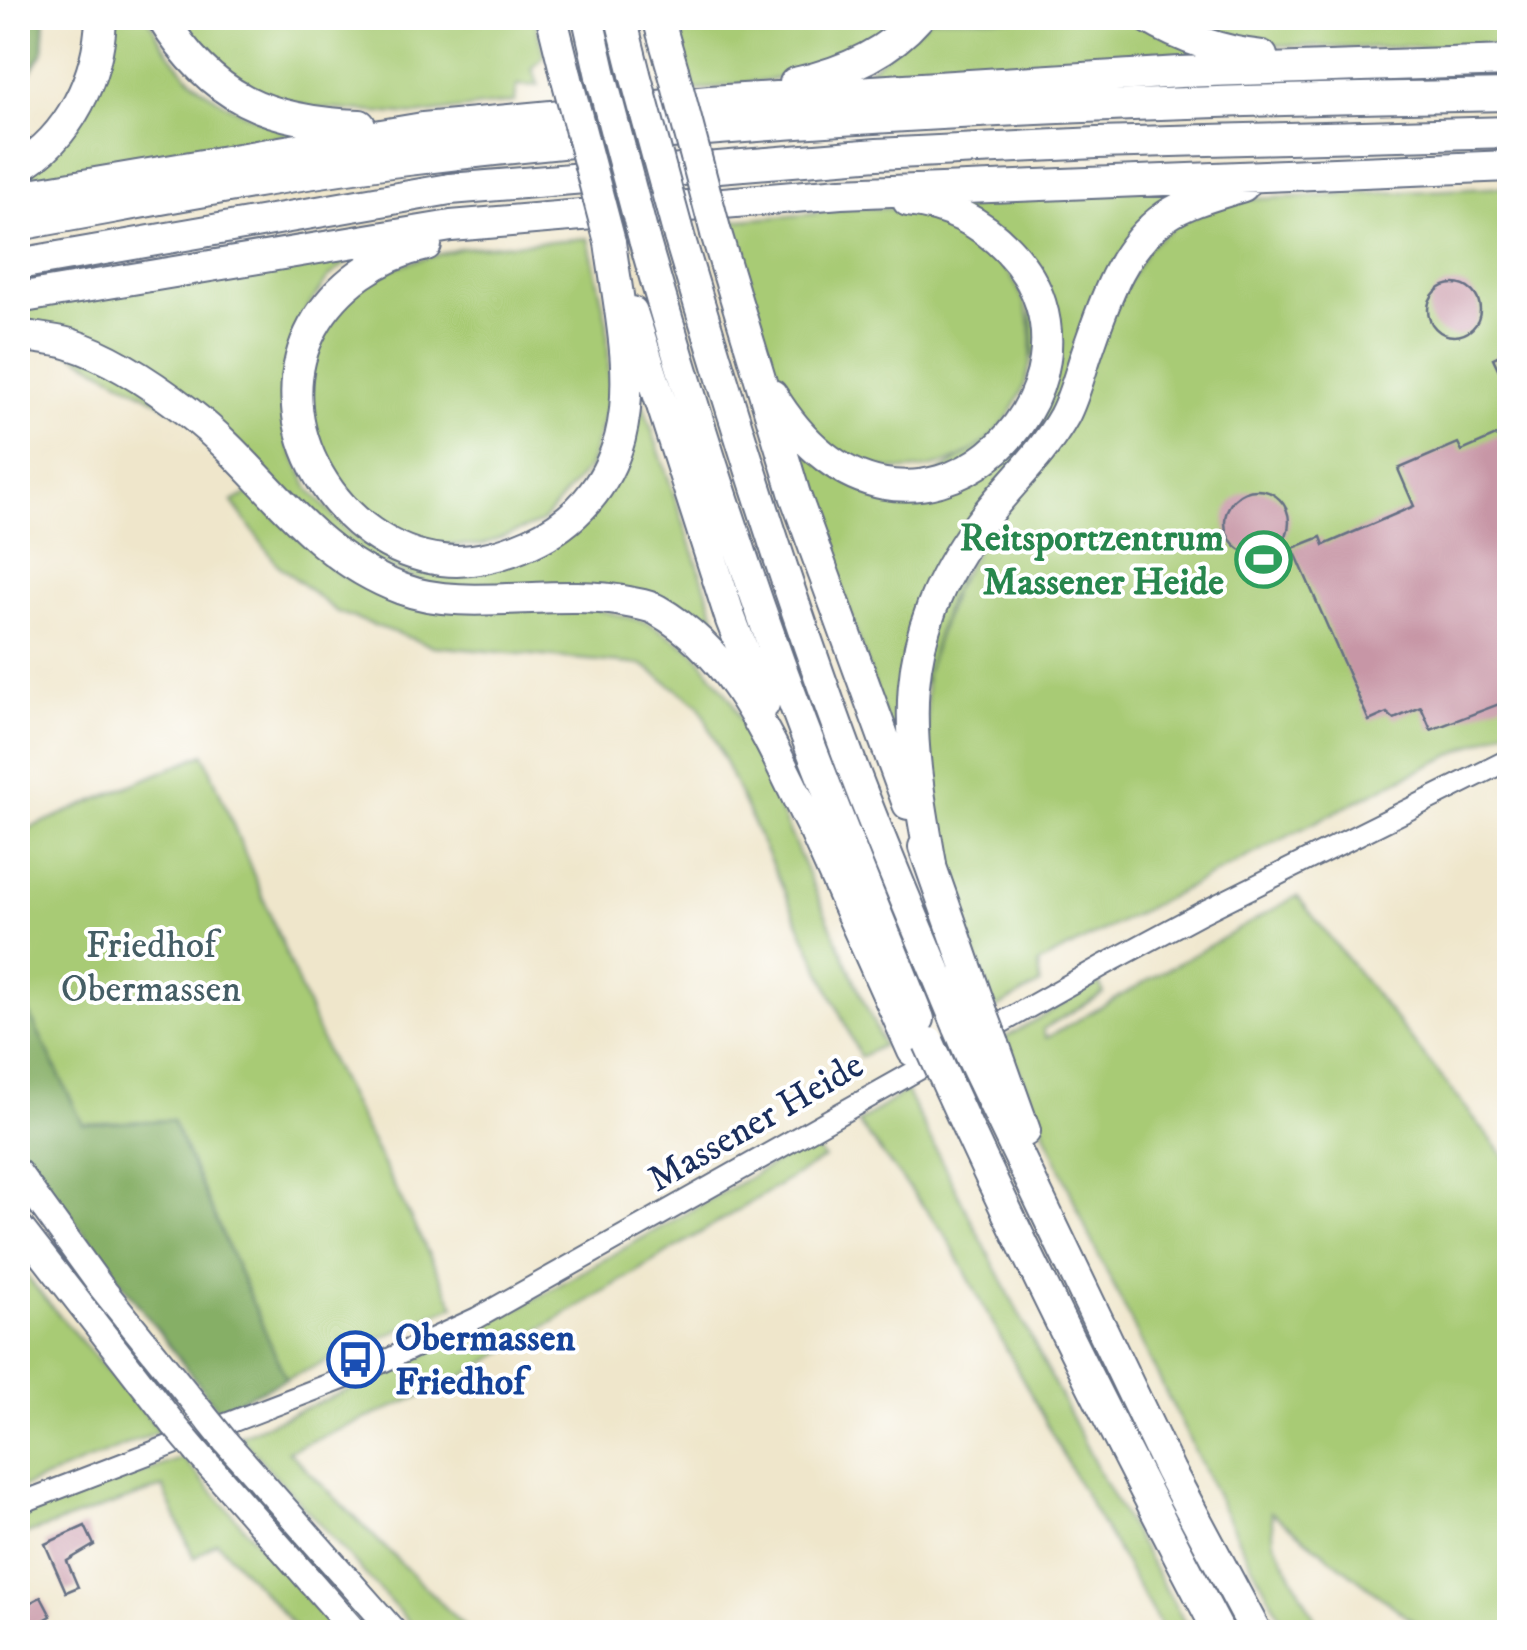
<svg xmlns="http://www.w3.org/2000/svg" width="1527" height="1650" viewBox="0 0 1527 1650" font-family="'IM FELL DW Pica',serif">
  <rect width="100%" height="100%" fill="#fff"/>
  <filter id="ink" filterUnits="userSpaceOnUse"><feTurbulence type="fractalNoise" baseFrequency=".01" numOctaves="2"/><feDisplacementMap in="SourceGraphic" scale="20" xChannelSelector="R" yChannelSelector="G"/><feConvolveMatrix kernelMatrix="1 2 1 2 8 2 1 2 1" color-interpolation-filters="sRGB"/></filter>
  <filter id="wash" filterUnits="userSpaceOnUse"><feTurbulence type="fractalNoise" baseFrequency=".0048" numOctaves="4" result="noise"/><feDisplacementMap in="SourceGraphic" scale="40" xChannelSelector="R" yChannelSelector="G"/><feGaussianBlur stdDeviation="2.25" result="paint"/><feColorMatrix in="noise" values="0 0 0 0 0 0 0 0 0 0 0 0 0 0 0 0 0 1.4 0 .05"/><feComposite in="paint" operator="in"/></filter>
  <g filter="url(#wash)">
    <rect width="100%" height="100%" fill="#efe6cb"/>
    <path fill="#a8cb74" stroke="#627d69" stroke-width="2.5" d="M105 18H148C186 91 222 107 297 134L20 181 70 132Z
      M176 18H535L544 56 532 69 539 86 517 85 515 102 416 115 314 108 259 94 219 73Z
      M675 18H909L814 73 694 91Z
      M931 18H1134L1231 56 857 79Z
      M1167 18H1509V45L1349 48 1255 44Z
      M1203 183 1161 211 1059 409 977 517 903 745 895 747 793 445 806 455 907 493 1037 409 1029 265 932 199Z
      M1509 187V728L1392 783 1038 964 1040 984 995 1009 955 898 929 796 926 675 948 600 1149 246 1178 223 1235 200Z
      M854 207C879 209 906 208 930 213 956 219 974 235 992 254 1085 342 1001 496 874 466 863 463 847 462 838 456 825 447 791 408 782 394 756 356 737 267 728 221L812 214Z
      M588 238 607 323 610 397 590 465 542 522 482 545H425L380 524 341 491 319 453 309 410 310 370 325 330 355 290 397 266 462 248Z
      M359 252 328 278 304 313 291 348 282 396 289 445 309 489 349 533 392 560 549 547 637 386 731 662 676 610 438 588 344 550 231 442 18 324V307Z
      M249 493 340 575 413 605 595 609 647 622 694 651 732 701 883 1045 860 1057 699 705 643 665 432 646 337 612 277 564 232 502Z
      M204 754 328 1056 455 1306 286 1379 172 1120 83 1125 18 990V833Z
      M1297 896 1509 1162V1632H1427L1271 1512 1274 1541 1322 1632H1289L1242 1547 1090 1238 1005 1038 1099 983 1104 993 1043 1029 1046 1038Z
      M906 1091 1100 1474 1190 1632H1164L1075 1477 945 1234 858 1123Z
      M810 1143 824 1158 452 1383 288 1451 470 1632H418L239 1436 384 1375 524 1305Z
      M18 1265C62 1323 113 1375 160 1431L18 1489Z
      M183 1458 202 1480 337 1632H300L217 1542 194 1558 163 1487 18 1537V1517Z"/>
    <path fill="#86af66" stroke="#506f62" stroke-width="2.5" d="M18 18H45L43 52 18 92Z
      M18 990 83 1124 172 1120 286 1379 218 1410 25 1155 18 1144Z"/>
    <g id="blocks">
      <path fill="#c796a6" d="M1428 310a26 26 0 1 1 52 0a26 26 0 1 1-52 0Z
        M1510 350V394L1493 358Z
        M1510 430V700L1431 730 1421 707 1394 719 1387 713 1369 721 1293 548 1321 537 1324 545 1414 506 1398 469 1458 443 1462 451Z
        M1225 522a32 32 0 1 1 64 0a32 32 0 1 1-64 0Z
        M85 1526 94 1545 67 1561 78 1587 66 1592 45 1544Z
        M41 1597 51 1616 28 1629 18 1609Z"/>
    </g>
  </g>
  <g filter="url(#ink)">
    <use href="#blocks" fill-opacity="0" stroke="#656f84" stroke-width="2.5"/>
    <g fill="none" stroke-linecap="round" stroke-linejoin="round">
      <defs>
        <path id="tertiary" d="M18 1504 361 1372 477 1318 1104 965 1201 913 1510 759"/>
        <path id="primary" d="M18 1172 102 1288 204 1415
          M18 1224 175 1426
          M225 1441 394 1632
          M197 1452 355 1632"/>
        <path id="motorway" d="M162 18C211 98 268 122 360 125
          M552 18 567 79
          M588 18 601 76
          M621 18 635 74
          M658 18 673 70
          M1148 18C1181 38 1223 52 1262 56
          M795 83C841 73 887 54 918 18
          M18 167C70 138 99 76 101 18
          M18 196 423 128 710 101 1180 72 1510 61
          M18 225C142 203 266 178 391 162 762 116 1136 101 1510 95
          M716 233 795 495 908 804
          M679 236C732 414 787 592 852 766 885 854 923 940 959 1028
          M644 239C696 422 754 603 823 779 854 860 887 939 919 1019
          M426 245C379 255 336 285 313 327 261 423 338 548 442 560 472 564 503 555 530 543 575 523 607 486 620 438 636 375 618 304 610 242
          M18 264 450 189 877 154 1097 143 1510 132
          M18 298 451 226 841 193 1510 166
          M632 312 731 620 764 704
          M18 335C34 338 53 339 70 344 112 357 153 385 188 412 266 472 304 552 402 589 465 613 557 587 628 602 638 604 649 605 657 610 739 657 772 749 813 829
          M772 395C906 614 1138 385 1008 250 981 222 947 205 908 201
          M806 812 913 1051
          M924 847 983 1015
          M931 864C907 730 893 641 979 524 1006 487 1041 457 1064 416 1074 397 1080 373 1087 352 1105 301 1120 249 1166 216 1188 201 1218 194 1243 186
          M994 1044 1025 1131
          M971 1056 1170 1471 1256 1632
          M942 1072C1028 1262 1122 1448 1219 1632"/>
      </defs>
      <use href="#tertiary" stroke="#656f84" stroke-width="24"/>
      <use href="#primary" stroke="#656f84" stroke-width="29"/>
      <use href="#motorway" stroke="#656f84" stroke-width="34"/>
      <use href="#tertiary" stroke="#fff" stroke-width="20"/>
      <use href="#primary" stroke="#fff" stroke-width="25"/>
      <use href="#motorway" stroke="#fff" stroke-width="30"/>
      <defs>
        <path id="primary-bridge" d="M204 1415 225 1441
          M175 1426 197 1452"/>
        <path id="motorway-bridge" d="M673 70 716 233
          M635 74 679 236
          M601 76 644 239
          M567 79 610 242
          M983 1015 994 1044
          M959 1028 971 1056
          M929 1043 942 1072"/>
      </defs>
      <use href="#primary-bridge" stroke="#656f84" stroke-width="29" stroke-linecap="butt"/>
      <use href="#motorway-bridge" stroke="#656f84" stroke-width="34" stroke-linecap="butt"/>
      <use href="#primary-bridge" stroke="#fff" stroke-width="25"/>
      <use href="#motorway-bridge" stroke="#fff" stroke-width="30"/>
    </g>
  </g>
  <defs>
    <symbol id="stadium-ring" viewBox="-11 -11 22 22"><circle r="9.5" fill="#fff" stroke="#2e9e5b" stroke-width="1.5"/><path d="M0-5a6.5 5 0 1 0 0 10a6.5 5 0 1 0 0-10ZM-3.5-1.8h7v3.6h-7Z" fill="#2e9e5b"/></symbol>
    <symbol id="bus-ring" viewBox="-11 -11 22 22"><circle r="9.5" fill="#fff" stroke="#1a4fb4" stroke-width="1.5"/><path d="M-5-6H5V4H4V6H2V4H-2V6H-4V4H-5ZM-3.5-4V0h7V-4ZM-3.5 1.2v1.5H-2V1.2ZM2 1.2v1.5H3.5V1.2Z" fill="#1a4fb4"/></symbol>
  </defs>
  <g fill-rule="evenodd">
    <use href="#stadium-ring" x="1232" y="528" width="63" height="63"/>
    <use href="#bus-ring" x="324" y="1328" width="63" height="63"/>
  </g>
  <g text-anchor="middle" stroke-width="8" stroke-linejoin="round" paint-order="stroke">
    <g font-size="38" font-weight="bold" fill="#27864d" stroke="#fff" text-anchor="end">
      <text x="1224" y="550">Reitsportzentrum<tspan x="1224" dy="44">Massener Heide</tspan></text>
    </g>
    <g font-size="38" fill="#455e65" stroke="#fff">
      <text x="151" y="957">Friedhof<tspan x="151" dy="44">Obermassen</tspan></text>
    </g>
    <g font-size="38" fill="#1b2f5e" stroke="#fff">
      <text transform="translate(755 1121) rotate(-30)" y="13">Massener Heide</text>
    </g>
    <g font-size="38" font-weight="bold" fill="#164399" stroke="#fff" text-anchor="start">
      <text x="395" y="1350">Obermassen<tspan x="395" dy="44">Friedhof</tspan></text>
    </g>
  </g>
  <rect width="1527" height="1650" fill="none" stroke="#fff" stroke-width="60"/>
</svg>
